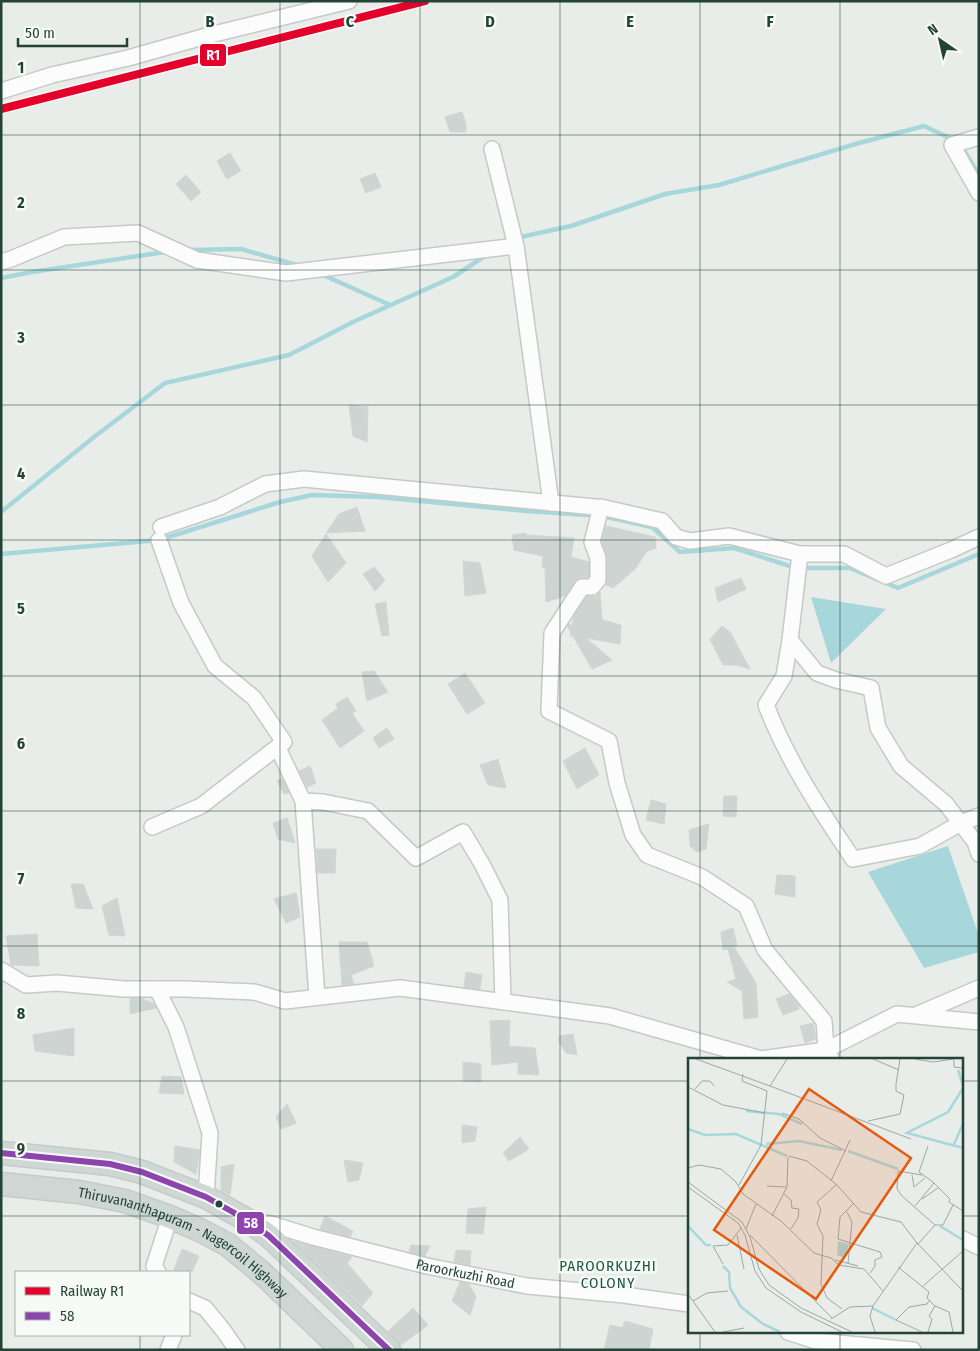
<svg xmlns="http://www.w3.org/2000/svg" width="980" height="1351" viewBox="0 0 980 1351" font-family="'Fira Sans Condensed',sans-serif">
  <rect width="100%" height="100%" fill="#e8edea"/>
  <path fill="#a8d7db" d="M811 597 886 609 831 663Z
    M948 846 979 936V952L924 968 868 872Z"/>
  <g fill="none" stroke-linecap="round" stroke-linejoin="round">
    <path stroke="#a8d7db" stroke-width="4.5" d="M960 144 979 175
      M516 238 571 226 665 194 719 185 859 143 924 126 954 140
      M188 250 241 249 300 266
      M321 274 390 305
      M1 278 32 272 165 252
      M1 512 94 437 165 383 289 355 353 322 453 277 488 254
      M1 554 159 540 280 502 312 495 378 497 526 511 602 516 652 527 680 552 734 548 796 568H850L898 588 979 554"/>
  </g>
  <path fill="#ced4d2" stroke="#d0d6d3" d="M462 112 466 124V132H450L445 117Z
    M230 153 241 171 227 179 217 161Z
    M375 173 381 187 366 193 360 179Z
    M186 175 201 192 191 201 176 184Z
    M349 405 368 407 367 442 353 436Z
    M357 507 365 531 326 533 339 514Z
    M606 526 655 537 656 548 647 551 635 569 613 588 606 585 607 580V558L602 541Z
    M526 533V535L574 538 571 557 589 562V577L577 579 565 596 546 602 545 568H542L543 556 514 550 512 535Z
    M326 534 346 563 328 582 312 556Z
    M463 561 480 563 486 593 465 596Z
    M374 567 385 580 375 591 363 574Z
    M741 578 746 589 718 602 715 588Z
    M600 592 602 620 621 625 620 644 586 638 612 660 592 669 573 636H570L571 632 567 626 569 624 572 626 574 616 587 596H596Z
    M386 602 389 635 382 636 375 604Z
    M722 626 730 632 750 669 737 665H723L710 639Z
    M374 671 388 692 367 701 362 672Z
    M465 673 485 703 467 714 448 684Z
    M347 697 356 711 352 713 364 731 340 748 322 720 338 708 336 704Z
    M387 728 394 739 379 748 373 738Z
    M585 748 599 775 577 789 563 761Z
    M498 759 506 788 488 785 480 765Z
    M310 766 316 783 307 787 299 771Z
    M282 778 289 793 284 794 277 781Z
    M724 796H737L736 817 723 816Z
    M651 800 666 804 664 824 646 820Z
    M287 818 295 843 278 839 273 823Z
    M709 824 706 849 697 852 690 846 689 830Z
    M316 849H336L335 873H318Z
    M777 875 795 876V897L775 894Z
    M71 884H83L93 909 76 908Z
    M296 893 300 917 286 923 274 899Z
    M117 898 125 936 109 935 102 906Z
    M733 928 737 946 734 947 756 983 758 1017 744 1019 742 991 727 982 736 979 728 949 723 950 721 932Z
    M37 934 39 966 11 965 6 936Z
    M339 942H367L374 966 351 975 354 984 342 985Z
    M466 972 482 975 480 989 464 987Z
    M789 994 799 1005V1009L783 1015 776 999Z
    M130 998H141L154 1004 156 1008 130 1014Z
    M510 1020 509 1046 535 1048 539 1075 518 1074V1062L492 1065 490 1021Z
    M813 1023 816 1039 805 1043 800 1026Z
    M74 1028V1056L35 1051 33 1035Z
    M573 1034 577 1055 566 1053 559 1042V1036Z
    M463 1062 481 1064V1082L463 1081Z
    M162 1076 181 1077 184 1094 159 1093Z
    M287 1104 296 1123 281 1129 276 1117Z
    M462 1125 477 1127 475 1141 462 1143Z
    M520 1137 529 1149 509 1161 503 1153Z
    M175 1146 200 1150 196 1174 174 1162Z
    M344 1160 363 1163 359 1180 348 1182Z
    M234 1164 230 1195 221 1190V1167Z
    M486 1207 483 1234 466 1233 468 1209Z
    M325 1216 353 1231 350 1237 320 1229Z
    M293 1241 352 1257 347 1263 373 1293 362 1306Z
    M411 1245 430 1246 425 1256 409 1252Z
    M182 1249 199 1256 192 1272H173Z
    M456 1250 471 1251 470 1265 454 1262Z
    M460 1282 469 1284 476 1297 470 1315 452 1301Z
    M413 1308 428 1325 401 1345 388 1331Z
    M625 1321 653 1329 649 1350H604L610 1325 622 1328Z"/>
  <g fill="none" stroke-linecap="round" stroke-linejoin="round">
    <defs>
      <g id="minor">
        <path d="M1 91 52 75 128 58 210 35 349 1"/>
        <path d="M979 137 952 145 979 193"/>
        <path d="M492 149 516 246 551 503"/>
        <path d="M1 262 11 259 64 237 138 233 197 260 286 273 516 246"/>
        <path d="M601 507 592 542 598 558V580L592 587H582L552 633 549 711 609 741 617 783 633 835 647 855 702 877 746 906 765 950 824 1021 826 1050 832 1060"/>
        <path d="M161 527 220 507 265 484 304 479 605 508 662 521 676 537 690 541 729 536 800 554H844L886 576 951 550 979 537"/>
        <path d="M800 554 790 640 784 676 766 705C787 760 820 810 853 859L920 846 961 823 979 816"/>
        <path d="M790 640 817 673 836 680 871 688 878 728 901 766 946 804 975 842 979 854"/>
        <path d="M278 748 303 801 317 997"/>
        <path d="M303 801 323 802 368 811 416 858 463 832 482 864 500 900 503 1002"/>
        <path d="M152 827 201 806 284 742 254 698 215 666 181 603 159 540"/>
        <path d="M1 970 26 985 57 983 124 989H185L254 992 285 1001 400 988 610 1016 761 1059 826 1050 897 1014 979 1022"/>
        <path d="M157 989 176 1027 210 1133 206 1197"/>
        <path d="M916 1015 979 988"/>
        <path id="s1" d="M252 1221 271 1224 313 1237 427 1266 527 1286 624 1295 689 1304"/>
        <path d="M961 1238 979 1247"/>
        <path d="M158 1272 154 1266 170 1217"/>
        <path d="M189 1301 205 1308 223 1330 237 1350"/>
        <path d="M788 1332 816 1341 913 1350"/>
        <path d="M168 1350 174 1335"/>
      </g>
      <g id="primary">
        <path d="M1 1153 110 1164 142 1172 206 1197 247 1220 269 1236 389 1350"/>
        <path id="s2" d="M1 1184 79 1192 125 1201 170 1217 202 1231 228 1245 262 1273 342 1350"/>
      </g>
    </defs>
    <use href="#minor" stroke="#c5cac7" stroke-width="18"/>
    <use href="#primary" stroke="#c3ccc8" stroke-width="25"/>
    <use href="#minor" stroke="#fcfcfc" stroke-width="15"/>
    <use href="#primary" stroke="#cfd7d4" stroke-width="22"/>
    <defs>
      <path id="bus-1" d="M1 1153 110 1164 142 1172 206 1197 247 1220 269 1236 389 1350"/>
    </defs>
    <use href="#bus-1" stroke="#f7fbf8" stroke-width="10"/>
    <use href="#bus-1" stroke="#8e44ad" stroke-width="6"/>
    <defs>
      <path id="rail-1" d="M1 109 425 1"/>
    </defs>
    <use href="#rail-1" stroke="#f7fbf8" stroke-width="11"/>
    <use href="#rail-1" stroke="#e4002b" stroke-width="8"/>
  </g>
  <path fill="none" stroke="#234238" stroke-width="1" stroke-opacity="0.55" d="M140 1V1272M280 1V1350M420 1V1350M560 1V1350M700 1V1060M840 1V1060M1 135H979M1 270H979M1 405H979M1 540H979M1 676H979M1 811H979M1 946H979M1 1081H689M961 1081H979M1 1216H689M961 1216H979M700 1332V1350M840 1332V1350M140 1335V1350"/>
  <circle fill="#234238" stroke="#f7fbf8" stroke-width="2" cx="219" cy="1204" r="4.5"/>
  <g text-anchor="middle" stroke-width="5" stroke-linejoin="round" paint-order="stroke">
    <g font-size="14" fill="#234238" stroke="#f7fbf8">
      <text dy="5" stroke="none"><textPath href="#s2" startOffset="196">Thiruvananthapuram - Nagercoil Highway</textPath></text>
      <text dy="5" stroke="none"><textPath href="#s1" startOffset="220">Paroorkuzhi Road</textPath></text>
    </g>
    <g font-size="15" letter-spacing="1" fill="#1e5544" stroke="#f7fbf8">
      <text x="608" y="1271">PAROORKUZHI<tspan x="608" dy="17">COLONY</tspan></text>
    </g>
  </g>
  <g transform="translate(688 1058)">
    <rect width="275" height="275" fill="#e8edea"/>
    <path d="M150 183 161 186 157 200 149 197Z" fill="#a8d7db"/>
    <path fill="none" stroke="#a8d7db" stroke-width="2.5" d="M270 12 275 27M275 30 260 54 219 75 275 90M58 53 91 56 114 66M0 71 17 77 48 76 99 98M78 86 111 83 154 92M265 88 275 66M160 93 210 111M0 168 18 187H23M252 168 275 182M35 208 41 214 42 230 53 249 75 266 92 274M184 250 208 262"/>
    <path fill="none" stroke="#99a9a3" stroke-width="1" d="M8 1 82 28 99 1M185 1 211 12M227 1 245 4 266 1M266 2V9L275 10M82 28 223 81M0 29 35 47 77 55M7 31 14 23H22L26 28M94 55 111 61 132 80 158 93M180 63 212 56 216 37 208 33V26L212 1M240 88 231 114 245 124 262 141 261 144 275 153M101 98 119 103 149 127 173 154 213 164 229 185M0 110 11 107 33 111 48 124 55 136 93 163 126 195 143 200 151 207 176 211 195 233M224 117 226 129 237 120M234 117 210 113 209 131 214 138 247 167H255L265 147M143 123 162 82M0 124 54 164 62 179 71 211 81 227 113 250 164 274M51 127 73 87 79 33 54 23 55 16M148 127 129 144 133 152 129 166 135 178 133 226 139 240 154 251M79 128 98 129M0 129 50 165 57 177 67 213 78 230 113 254 154 274M96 136 103 142 104 150 111 151 110 160 103 171M234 141 250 130M166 145 152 159 150 181 192 194 194 199 187 202V208L182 215M227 148 246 125M159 154 164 164 160 205M84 158 99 129 100 99M58 171 68 146M49 177 56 211M62 177 144 260M230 186 247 167M147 202 170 208M35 206 25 188 40 187 53 170M210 209 241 234 239 240 247 248 241 258 244 261 240 274M235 228 275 193M0 236 27 274M5 243 19 235 40 233M247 248 261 254 265 274M143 261 162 249 185 248M35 274 56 270M187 274 182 258 185 248 229 185 275 233M234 274 208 262 221 249 239 246 242 242"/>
    <path fill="#e8590c" fill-opacity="0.15" stroke="#e8590c" stroke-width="2.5" d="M121 31 223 100 128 241 26 172Z"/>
    <rect width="275" height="275" fill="none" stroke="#234238" stroke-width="2.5"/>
  </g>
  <g font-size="16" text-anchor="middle" font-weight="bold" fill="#234238" stroke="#f7fbf8" stroke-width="5" stroke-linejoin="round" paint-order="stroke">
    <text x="210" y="27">B</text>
    <text x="350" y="27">C</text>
    <text x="490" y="27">D</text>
    <text x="630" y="27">E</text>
    <text x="770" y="27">F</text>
    <text x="21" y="73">1</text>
    <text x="21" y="208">2</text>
    <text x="21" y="343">3</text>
    <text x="21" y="479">4</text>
    <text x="21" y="614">5</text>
    <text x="21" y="749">6</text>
    <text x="21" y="884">7</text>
    <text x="21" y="1019">8</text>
    <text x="21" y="1154">9</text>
  </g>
  <g stroke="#f7fbf8" stroke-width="2">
    <rect x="199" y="43" width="28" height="24" rx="5" fill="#e4002b"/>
    <rect x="236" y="1211" width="29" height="24" rx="5" fill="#8e44ad"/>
  </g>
  <g font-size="14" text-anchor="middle" font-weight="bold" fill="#fff">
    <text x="213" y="60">R1</text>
    <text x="251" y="1228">58</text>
  </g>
  <rect width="980" height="1351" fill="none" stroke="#234238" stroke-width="5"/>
  <rect x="15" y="1271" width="175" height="65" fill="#f7fbf8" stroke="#a2b1ab"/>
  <rect x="25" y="1287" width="25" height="8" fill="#e4002b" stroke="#a2b1ab"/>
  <text x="60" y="1296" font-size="15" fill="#234238">Railway R1</text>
  <rect x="25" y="1312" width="25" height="8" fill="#8e44ad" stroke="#a2b1ab"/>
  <text x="60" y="1321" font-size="15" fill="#234238">58</text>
  <g transform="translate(940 40) rotate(326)" stroke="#f7fbf8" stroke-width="4" paint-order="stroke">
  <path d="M0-4L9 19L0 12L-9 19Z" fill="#234238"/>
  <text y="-8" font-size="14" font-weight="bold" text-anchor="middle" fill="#234238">N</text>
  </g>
  <path d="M18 38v8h109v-8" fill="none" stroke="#234238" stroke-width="2.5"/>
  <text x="25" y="38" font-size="15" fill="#234238" stroke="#f7fbf8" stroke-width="4" paint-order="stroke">50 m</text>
</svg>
